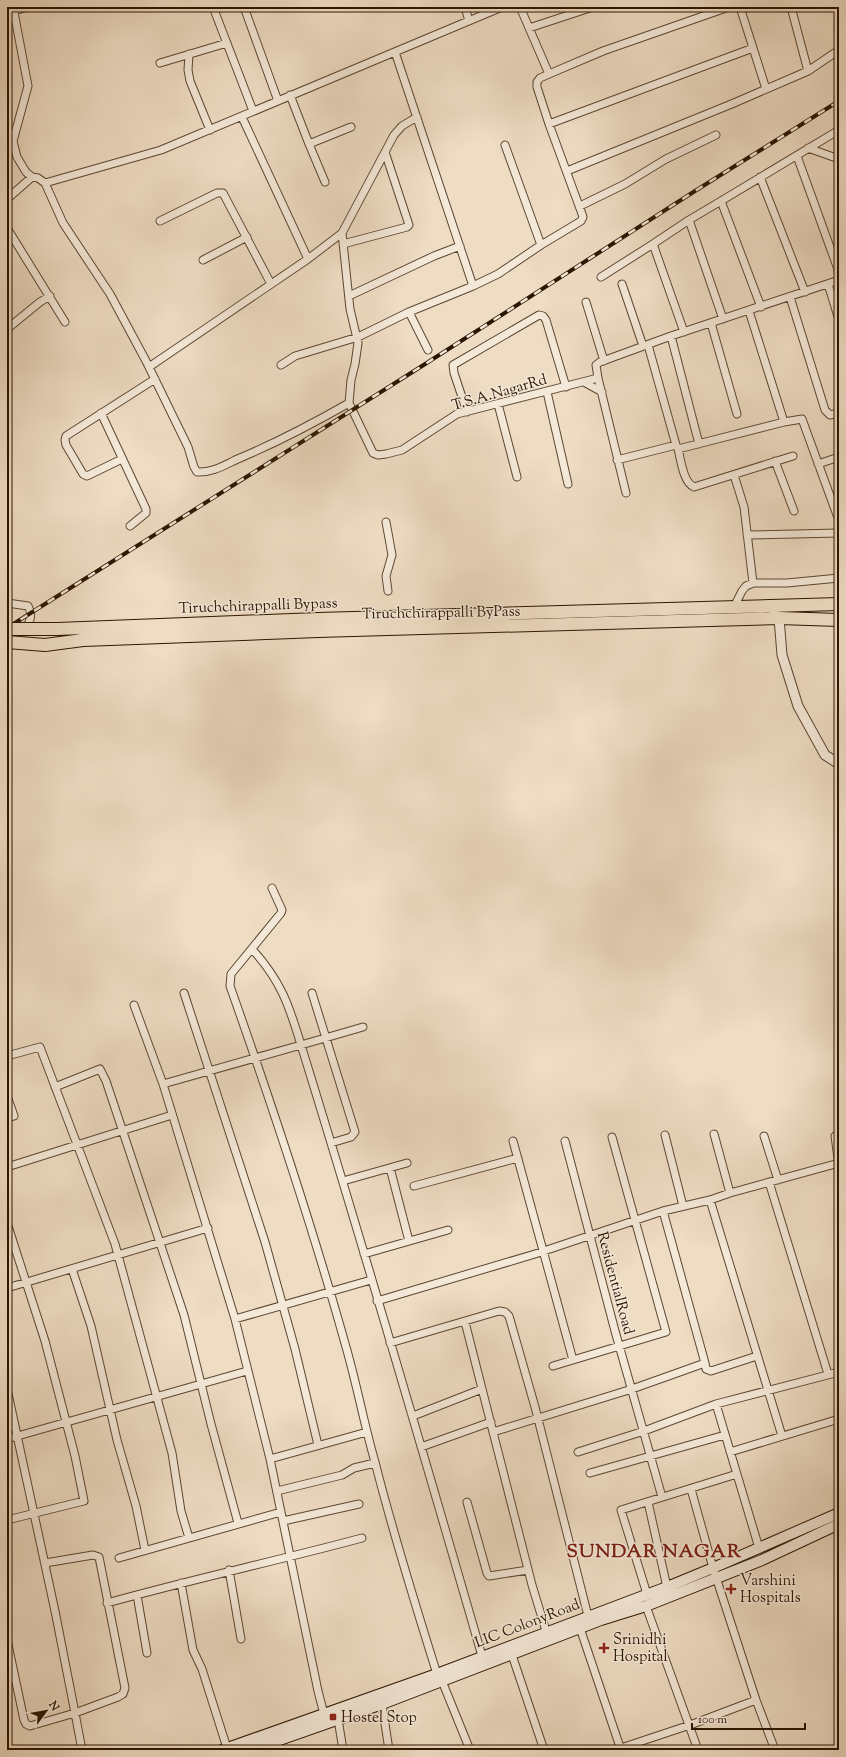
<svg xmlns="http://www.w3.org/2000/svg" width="846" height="1757" viewBox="0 0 846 1757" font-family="'Sorts Mill Goudy',serif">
  <rect width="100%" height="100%" fill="#eedcc3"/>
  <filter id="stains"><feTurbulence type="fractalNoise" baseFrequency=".005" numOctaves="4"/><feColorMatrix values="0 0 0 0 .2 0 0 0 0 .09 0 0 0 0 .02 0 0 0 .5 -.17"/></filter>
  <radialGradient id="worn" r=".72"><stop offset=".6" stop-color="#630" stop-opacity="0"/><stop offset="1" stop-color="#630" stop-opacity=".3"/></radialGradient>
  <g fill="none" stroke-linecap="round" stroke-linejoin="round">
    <defs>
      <path id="minor" d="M13 7 28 86 13 141 17 157 26 172 32 177 38 178 45 183 63 223 110 294 146 361 188 447 194 467 197 472C213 473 226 464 240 458 278 442 314 423 349 403
        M213 7 253 111
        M244 7 278 101
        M465 7 469 21
        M520 7 549 74
        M740 7 766 89
        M791 7 808 71
        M14 11 27 7
        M7 19 15 17
        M529 28 593 7
        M395 52 473 286
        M189 54 188 70 190 81 210 130
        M160 63 227 43
        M290 95 309 144 351 127
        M242 117 308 259
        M549 124 753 48
        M309 144 325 182
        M505 145 541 245
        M808 148 839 159
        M797 156 839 272
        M567 171 734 103 808 71 839 50
        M760 177 805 292
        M45 183 161 150 502 7
        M7 199 32 177
        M721 201 689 220 723 319
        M580 206 625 184 666 159 716 135
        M160 221 217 193H223L271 284
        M7 228 65 322
        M342 233 350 309 358 343 355 364 351 380 349 403 373 453 378 455 386 454 402 450 457 414 598 378 596 365 600 362 671 336 839 280
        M343 244 407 227 409 225 385 152
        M203 260 247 237
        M601 277 653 244
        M622 284 643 346
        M828 284 839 320
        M349 296 434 256 460 246
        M790 297 825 410 830 415 839 413
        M586 302 604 361
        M761 307 721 201 839 130
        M409 312 428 350
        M711 323 737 414
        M7 329 40 302 50 296
        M684 332 653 244 689 220
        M671 336 699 444
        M648 345 676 445
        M281 365 295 356 358 337 409 312 473 286 498 274 541 245 581 221 583 217 582 214 549 124 537 87V82L540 78 549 74 603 51 729 7
        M149 367 308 259 342 233 394 135 402 126 417 117
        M598 378 626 493
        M584 382 602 392
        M547 392 568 484
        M498 404 517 477
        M467 412 454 373 453 365 539 315 543 316 546 320 566 387
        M101 413 146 509V513L130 526
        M784 422 802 419 837 515
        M678 449C681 460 683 482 694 487L793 456
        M122 459 87 476 83 474 66 445 65 440 66 436 155 379
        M617 460 676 445 678 449 784 422 749 311
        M775 461 794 511
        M818 464 839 457
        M734 475 744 507 753 583
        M386 522 392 555 386 576 388 591
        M747 535 839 533
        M7 603 28 606C37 621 21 633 12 644
        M734 607 742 591 746 586 753 583H787L839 578
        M272 888 282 910 281 913 231 974 230 986C272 1105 312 1225 346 1347 357 1385 364 1424 375 1462 393 1533 415 1604 437 1674
        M252 949C281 981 289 1005 301 1045L363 1027
        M184 993 265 1242 295 1349 318 1445
        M312 993 355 1132 351 1137 331 1143
        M134 1005 163 1084 235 1319 270 1459 318 1691 325 1718
        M7 1056 40 1047 115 1244 172 1453 181 1511 189 1538
        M163 1084 301 1045C364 1248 423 1452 482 1656
        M55 1087 100 1069 106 1081 184 1315 211 1424 238 1523
        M7 1096 14 1116 7 1118
        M839 1133 835 1136 839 1166
        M714 1134 730 1193
        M665 1135 683 1206
        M764 1136 778 1180
        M513 1141 573 1360
        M565 1141 615 1331 662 1497
        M7 1167 172 1115
        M390 1168 409 1241
        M343 1181 407 1163
        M769 1182 828 1374
        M414 1186 518 1158
        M710 1200 782 1436
        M7 1223 45 1341 75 1456 84 1501 7 1520
        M364 1254 448 1230
        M72 1269 91 1326 117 1440 136 1506 145 1550
        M7 1288 208 1228
        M377 1301 535 1254 663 1211 710 1200 730 1193 839 1163
        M235 1319 371 1280
        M465 1322 493 1432
        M390 1343 499 1311 505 1312 509 1316 535 1407 588 1616
        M705 1363 706 1369 711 1371 757 1356
        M553 1366 666 1332 612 1137
        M7 1389 55 1611 75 1713 118 1697 123 1694 125 1688 99 1557 93 1555 45 1563
        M716 1404 759 1548
        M413 1416 482 1389
        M7 1439 247 1371
        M421 1447 491 1422
        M578 1452 644 1431 716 1404 839 1372
        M730 1452 839 1419
        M270 1459 367 1432
        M590 1473 725 1435
        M691 1489 713 1568 756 1700
        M277 1491 342 1475 354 1468 375 1463
        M467 1502 487 1573 489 1576 528 1570
        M648 1502 667 1587
        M283 1521 359 1504
        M119 1558 281 1512
        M229 1570 241 1639
        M181 1583 193 1650 202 1669 227 1748
        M647 1594 621 1510 737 1474
        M137 1595 147 1653
        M107 1603C192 1579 277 1561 362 1538
        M646 1606 698 1750
        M580 1628 621 1750
        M546 1631 532 1585 493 1432 632 1389 705 1363 663 1211
        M7 1640 24 1720 26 1724 30 1726 75 1713 82 1750
        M512 1655 544 1750
        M442 1681 470 1750
        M382 1704 389 1750
        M338 1719 343 1750
        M277 1741 278 1750
        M615 1750 690 1725 756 1700 775 1750"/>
      <path id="tertiary" d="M774 614 779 618 782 655 798 706 825 755 839 764"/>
      <path id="secondary" d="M222 1750 437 1674 667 1587 713 1568 839 1513
        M251 1750 382 1704 601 1620 646 1606 762 1560 839 1524"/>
      <path id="trunk" d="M57 629 318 619 839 604
        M45 645 83 640 318 631 779 618 839 620"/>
    </defs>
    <use href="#minor" stroke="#5c4731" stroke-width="9"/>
    <use href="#tertiary" stroke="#5c4731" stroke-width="11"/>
    <use href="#secondary" stroke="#2b1500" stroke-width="12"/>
    <use href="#trunk" stroke="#2b1500" stroke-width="14"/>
    <use href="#minor" stroke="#f4e8d8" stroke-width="7"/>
    <use href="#tertiary" stroke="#f4e8d8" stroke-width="9"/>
    <use href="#secondary" stroke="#f4e8d8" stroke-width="10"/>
    <use href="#trunk" stroke="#eedcc3" stroke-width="12"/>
    <defs>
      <path id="rail" d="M7 628 422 366 695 191 839 101"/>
    </defs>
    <use href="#rail" stroke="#2b1500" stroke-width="4"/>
    <use href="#rail" stroke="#f4e8d8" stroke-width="2.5" stroke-dasharray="8" stroke-linecap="butt"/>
    <defs>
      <path id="trunk-bridge" d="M7 629H57
        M7 642 45 645"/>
    </defs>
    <use href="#trunk-bridge" stroke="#2b1500" stroke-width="14" stroke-linecap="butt"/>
    <use href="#trunk-bridge" stroke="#eedcc3" stroke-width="12"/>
  </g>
  <g fill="#8f2418" stroke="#f4e8d8" stroke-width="1.5">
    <path d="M729 1583h4v4h4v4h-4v4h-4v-4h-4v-4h4z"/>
    <path d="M602 1642h4v4h4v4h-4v4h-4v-4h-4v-4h4z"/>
    <rect x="329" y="1713" width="8" height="8" rx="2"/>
  </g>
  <g text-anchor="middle" stroke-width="3" stroke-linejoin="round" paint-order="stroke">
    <g font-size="15" fill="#2b1500" stroke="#f4e8d8">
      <text transform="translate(499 392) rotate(-16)" y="5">T.S.A.NagarRd</text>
      <text transform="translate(258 605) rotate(-2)" y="5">Tiruchchirappalli Bypass</text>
      <text transform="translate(441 612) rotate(-1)" y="5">Tiruchchirappalli ByPass</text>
      <text transform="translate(616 1283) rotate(75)" y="5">ResidentialRoad</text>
      <text transform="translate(527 1623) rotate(-21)" y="5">LIC ColonyRoad</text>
    </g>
    <g font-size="15" fill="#2b1500" stroke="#f4e8d8" text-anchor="start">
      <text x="740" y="1585">Varshini<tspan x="740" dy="17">Hospitals</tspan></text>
      <text x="613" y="1644">Srinidhi<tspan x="613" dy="17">Hospital</tspan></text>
      <text x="341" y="1722">Hostel Stop</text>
    </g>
    <g font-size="19" font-weight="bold" letter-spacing="1" fill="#7a1f14" stroke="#f4e8d8">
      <text x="654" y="1557">SUNDAR NAGAR</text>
    </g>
  </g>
  <rect width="846" height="1757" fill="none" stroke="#eedcc3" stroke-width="24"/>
  <rect x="8" y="8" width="830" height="1741" fill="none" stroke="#2b1500" stroke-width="2"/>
  <rect x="12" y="12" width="822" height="1733" fill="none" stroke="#2b1500"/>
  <g transform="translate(46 1711) rotate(58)" stroke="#f4e8d8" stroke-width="3" paint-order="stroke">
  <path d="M0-3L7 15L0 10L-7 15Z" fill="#2b1500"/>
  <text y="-6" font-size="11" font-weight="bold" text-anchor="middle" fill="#2b1500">N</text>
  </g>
  <path d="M692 1723v6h113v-6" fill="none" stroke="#2b1500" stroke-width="2"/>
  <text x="698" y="1723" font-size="12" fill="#2b1500" stroke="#f4e8d8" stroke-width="3" paint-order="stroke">100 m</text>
  <rect width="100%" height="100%" filter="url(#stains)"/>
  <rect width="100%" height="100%" fill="url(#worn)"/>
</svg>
